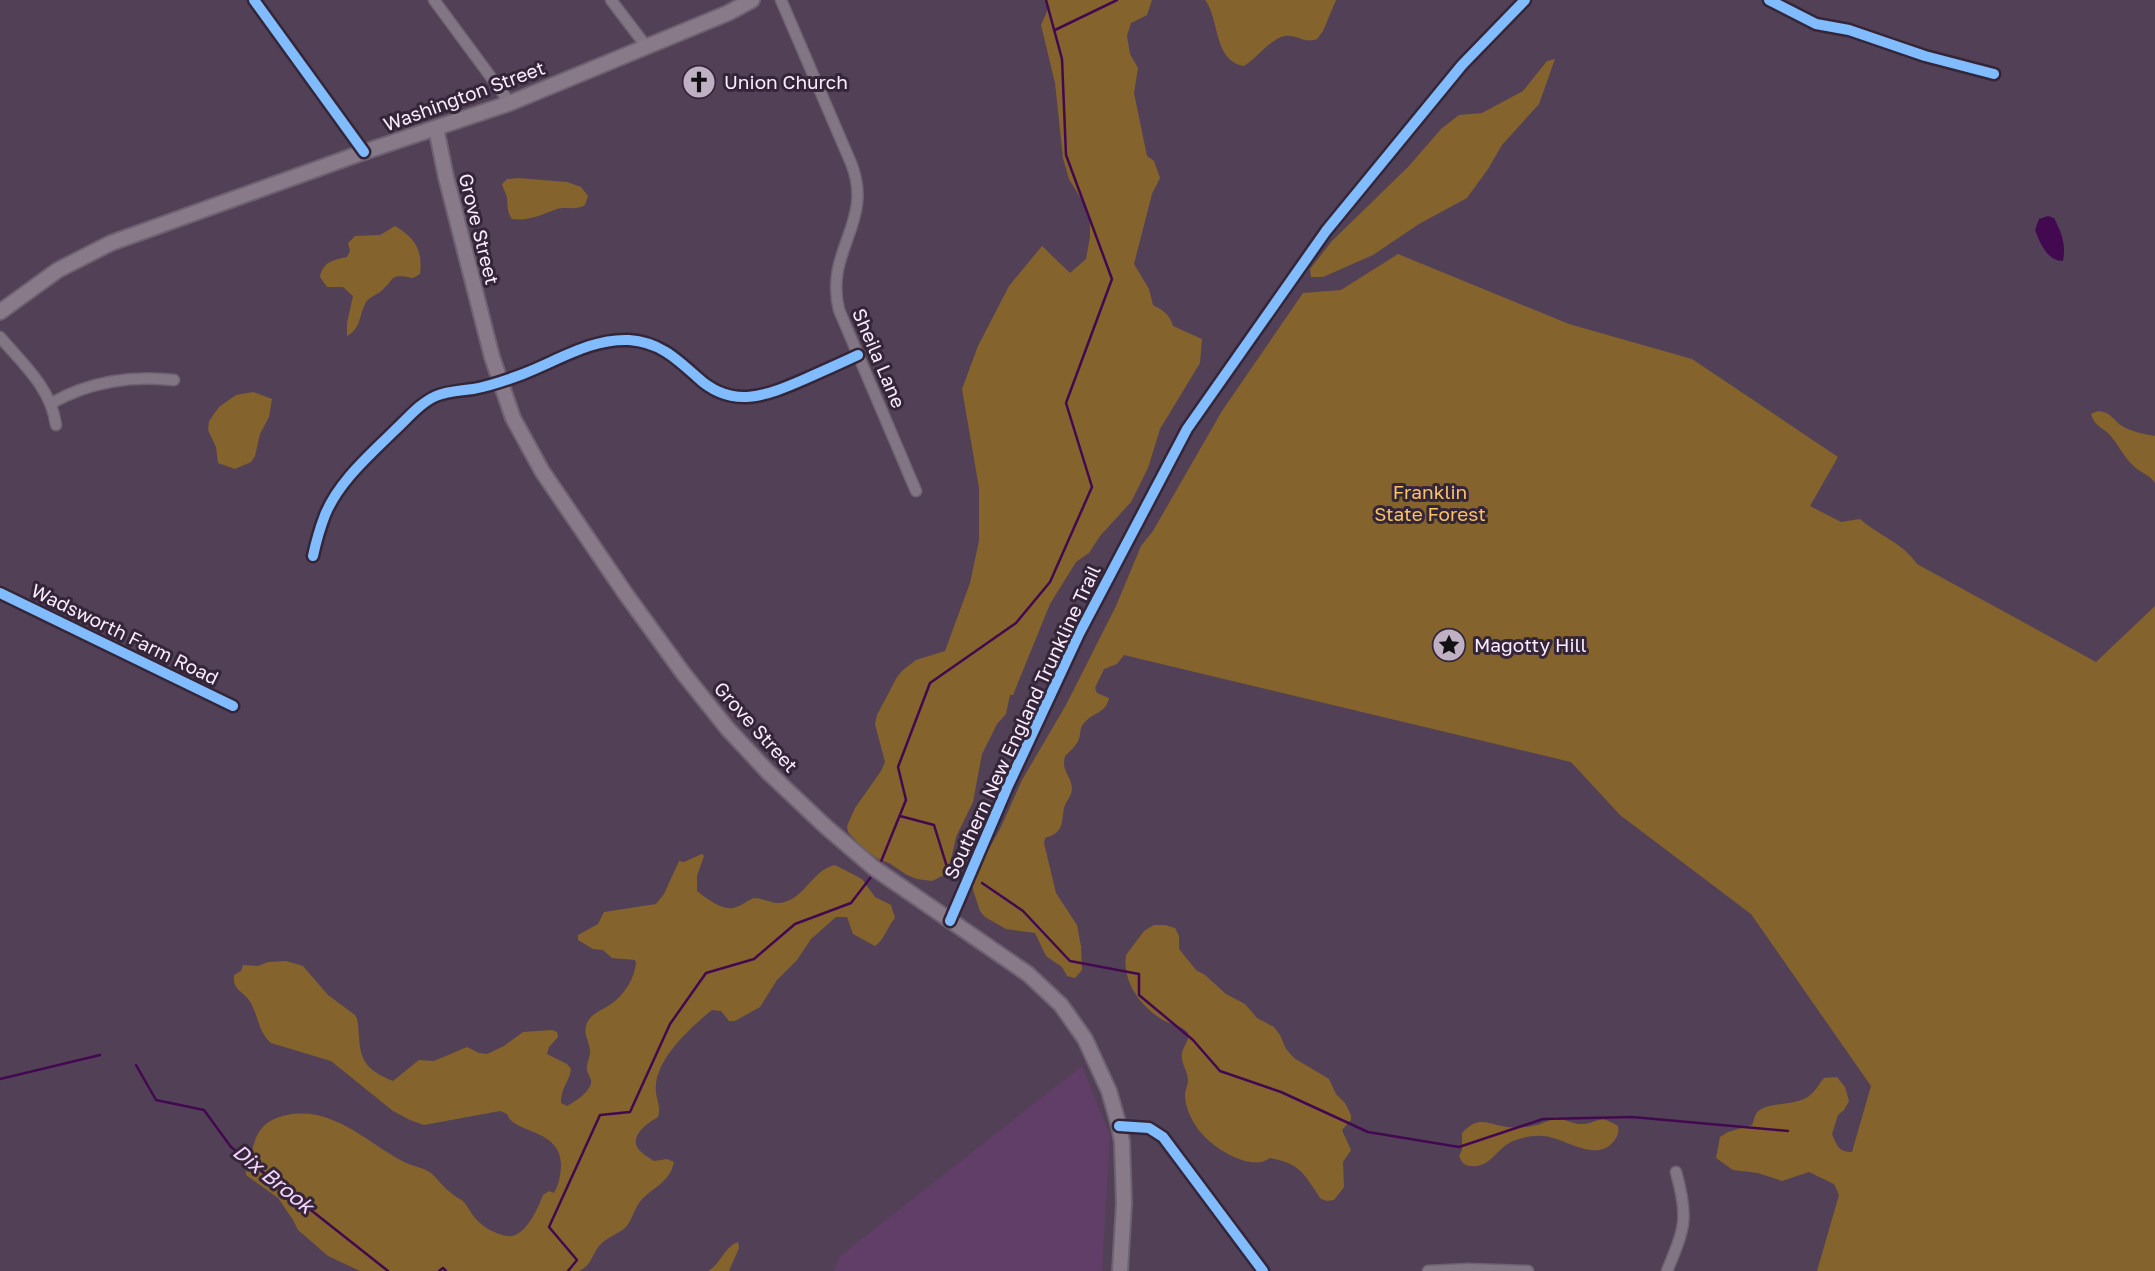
<svg xmlns="http://www.w3.org/2000/svg" width="2155" height="1271" viewBox="0 0 2155 1271" font-family="'Golos Text',sans-serif">
  <rect width="100%" height="100%" fill="#524156"/>
  <path fill="#603e68" d="M1082 1066 1110 1135 1102 1271H834L840 1256Z"/>
  <path fill="#84632d" d="M1046 0H1152L1147 15 1131 23 1127 36 1130 54 1138 68 1134 93 1147 156 1154 161 1160 178 1152 194 1134 264 1149 289 1153 305C1163 310 1170 315 1173 326L1202 339 1200 363 1160 429 1148 468 1131 502 1100 536 1089 553 1076 562 1050 604 1013 695H1010L1006 714 997 724 982 754 973 802 956 837 948 873 932 881 917 879 907 875 889 863 878 859 861 846 848 832 847 826 855 808 881 771 885 762 875 724 877 715 897 677 903 670 916 660 945 651 970 583 979 541V488L962 389 978 346 1009 286 1042 246 1070 273 1086 259 1090 237V222L1086 207 1069 179 1063 158 1055 83 1041 25 1048 9Z
    M1205 0H1336L1323 31 1317 39C1305 44 1296 34 1285 36 1270 39 1257 58 1244 66 1213 61 1220 19 1205 0Z
    M1555 59 1539 104 1502 145 1488 169 1467 198 1419 224 1373 255 1323 277H1311L1310 269 1332 241 1409 166 1441 129 1459 115 1482 113 1523 91 1547 61Z
    M518 178 567 182 581 187 588 196 585 205C576 211 567 206 557 209 541 215 529 221 512 219 507 212 508 208 507 199 507 194 503 189 502 184L507 179Z
    M395 226C415 238 423 250 420 274L413 278C388 273 396 279 380 292 375 295 369 298 366 302 359 315 361 329 347 336V323L353 296 343 287H327L320 277C323 262 333 260 347 257L350 251 348 243 355 236 380 235Z
    M1398 254 1569 324 1692 359 1838 457 1810 506 1841 522 1860 519C1879 536 1902 542 1917 564L2096 662 2155 606V1271H1817L1839 1195 1834 1184 1809 1172 1782 1181 1758 1173 1733 1170 1716 1158 1720 1137 1728 1132 1752 1125C1754 1121 1754 1117 1756 1114 1763 1101 1796 1107 1809 1096 1815 1092 1819 1084 1824 1078L1837 1077 1845 1087 1849 1101 1844 1110 1838 1115 1832 1134C1837 1145 1838 1152 1852 1152L1871 1086 1751 914 1620 815 1571 762 1124 655 1117 664 1104 669 1095 688 1097 693 1109 698C1106 713 1094 712 1085 722 1078 728 1082 736 1077 743 1074 748 1069 752 1065 756 1061 772 1071 775 1072 788 1072 796 1066 801 1064 808 1061 825 1064 832 1045 838L1044 843 1056 893 1077 925 1081 946 1082 970 1075 978 1067 976 1062 967 1046 956 1035 933 1006 929 985 917 980 911 973 890 972 879 1001 827 1022 780 1066 705 1116 606 1141 546 1153 531 1222 411 1303 293 1341 290Z
    M253 392 272 399 269 417 260 434 255 456 251 462 235 469 218 463 216 447 208 430 209 421 219 407 236 395Z
    M2098 411C2111 412 2112 419 2122 426 2132 432 2144 434 2155 436V483C2150 476 2144 474 2137 469 2125 460 2119 445 2109 434 2101 427 2094 425 2091 414Z
    M702 854 704 856 697 876V891C706 898 721 910 733 908 740 907 748 900 754 898 761 898 768 902 776 903 803 904 811 870 835 865L862 879 875 897 891 905 895 918C887 927 885 939 875 946L853 934 847 917H836L811 939 797 960 777 980 760 1007 735 1021H729L721 1011 712 1010C691 1027 659 1056 656 1084 654 1096 662 1106 658 1117 648 1123 628 1136 639 1150 643 1154 649 1158 654 1161L667 1159 674 1162C669 1185 651 1187 639 1203 634 1210 632 1220 626 1227 620 1233 607 1237 599 1246 592 1255 591 1266 579 1271H360L328 1256 298 1230 293 1220 278 1198 246 1175 245 1159 251 1155C256 1132 263 1120 287 1115 332 1106 365 1141 402 1161 411 1166 423 1167 431 1173 438 1179 443 1187 450 1192 454 1196 459 1198 463 1201 467 1205 469 1210 472 1214 479 1225 494 1234 507 1236 525 1239 538 1208 543 1195L549 1191 554 1193C559 1184 560 1178 561 1167 563 1128 513 1134 507 1114L500 1111 424 1125 410 1120 393 1111 331 1061 271 1043C259 1033 258 1016 251 1003 244 991 232 991 234 975L241 971 243 965 258 966 268 962 286 961 303 966 328 995 355 1015C359 1021 358 1029 359 1036 360 1063 369 1071 393 1081L419 1060 434 1061 467 1047 479 1053 487 1054 504 1046 523 1032 552 1030 557 1032 558 1037 549 1047 547 1054 567 1064 571 1069C569 1083 561 1087 561 1103L567 1106C575 1102 593 1090 591 1080 590 1076 587 1073 587 1070 586 1063 591 1056 590 1049 588 1039 583 1033 587 1023 591 1014 600 1011 608 1006 623 997 634 980 636 963L635 960 612 958 603 950 593 949 578 940V935L598 924 604 912 656 904 664 894 679 861 684 862Z
    M1154 925H1165L1175 928 1179 936V949L1196 970 1205 975 1226 994 1245 1004 1257 1018 1274 1027 1280 1035 1286 1049 1294 1058 1329 1079 1336 1094 1345 1103 1351 1115V1120L1342 1130 1351 1150 1343 1162 1344 1187 1334 1200 1327 1201 1321 1199C1304 1175 1302 1164 1270 1158 1259 1166 1246 1162 1234 1157 1210 1146 1187 1124 1185 1096 1185 1090 1188 1086 1188 1080 1188 1071 1180 1062 1182 1053 1184 1045 1189 1042 1188 1033 1181 1025 1172 1025 1163 1020 1141 1007 1122 982 1126 955L1144 931Z
    M1555 1117C1564 1119 1574 1125 1584 1124 1601 1122 1598 1114 1618 1126 1619 1132 1618 1136 1614 1141 1596 1164 1564 1137 1543 1136 1533 1135 1520 1138 1511 1142 1495 1150 1491 1168 1470 1166 1463 1165 1462 1162 1459 1156L1462 1150V1133C1479 1115 1487 1124 1507 1127 1524 1129 1541 1126 1555 1117Z
    M738 1242 739 1248 729 1271H708C721 1264 724 1247 738 1242Z"/>
  <path fill="#430950" d="M2048 216 2054 218C2062 233 2066 245 2063 261 2047 261 2040 243 2035 230L2039 219Z"/>
  <g fill="none" stroke-linecap="round" stroke-linejoin="round">
    <path stroke="#430950" stroke-width="2.5" d="M1055 30 1117 0
      M900 816 934 825 947 867 957 873
      M880 864 906 800 898 767 930 683 1016 623 1050 582 1092 487 1066 403 1112 279 1066 155 1062 59 1046 0
      M982 883 1023 911 1070 961 1139 974V995L1193 1040 1220 1071 1281 1092 1368 1132 1459 1147 1543 1119 1632 1117 1788 1131
      M136 1065 156 1100 204 1110 231 1147 388 1271
      M0 1079 100 1055
      M439 1271 443 1268 446 1271
      M568 1271 577 1260 549 1227 600 1115 630 1112 670 1024 706 973 754 959 795 924 851 903 874 873"/>
    <defs>
      <path id="minor" d="M254 0 364 152
        M434 0 510 103
        M611 0 646 46
        M781 0 851 163C875 222 824 250 839 310L916 491
        M1769 0 1816 24 1849 30 1925 56 1994 74
        M0 337C23 364 51 388 56 425
        M52 403C88 382 132 375 174 380
        M313 556C316 542 320 528 325 515 339 481 370 455 395 430 408 418 420 403 436 396 448 391 460 391 473 389 490 386 507 380 523 374 557 361 592 338 629 340 659 342 676 358 697 377 732 410 766 396 805 379 823 371 841 363 858 355
        M0 593 233 706
        M1119 1126 1149 1128 1163 1137 1263 1271
        M1428 1271 1468 1269 1528 1271
        M1667 1271C1685 1227 1689 1219 1676 1172"/>
      <path id="secondary" d="M436 128 446 177 492 357 513 418 542 471 625 593 683 673 727 728 769 773 825 826 874 868 1028 974 1061 1005 1085 1039 1109 1091 1119 1126 1122 1142 1124 1203 1120 1271
        M0 312 58 270 111 243 364 152 510 103 728 13 752 0"/>
    </defs>
    <use href="#minor" stroke="#6e6171" stroke-width="13"/>
    <use href="#secondary" stroke="#6e6171" stroke-width="18"/>
    <use href="#minor" stroke="#827685" stroke-width="10"/>
    <use href="#secondary" stroke="#887a88" stroke-width="14"/>
    <defs>
      <path id="cycleway" d="M254 0 364 152
        M1769 0 1816 24 1849 30 1925 56 1994 74
        M313 556C316 542 320 528 325 515 339 481 370 455 395 430 408 418 420 403 436 396 448 391 460 391 473 389 490 386 507 380 523 374 557 361 592 338 629 340 659 342 676 358 697 377 732 410 766 396 805 379 823 371 841 363 858 355
        M0 593 233 706
        M950 921 1007 788 1079 634 1187 429 1326 231 1462 65 1525 0
        M1119 1126 1149 1128 1163 1137 1263 1271"/>
    </defs>
    <use href="#cycleway" stroke="#342638" stroke-width="15"/>
    <use href="#cycleway" stroke="#80bcff" stroke-width="10"/>
  </g>
  <defs>
    <symbol id="church-disc" viewBox="-11 -11 22 22"><circle r="9.5" fill="#bfb0c3" stroke="#342638"/><path d="M-1.2-6h2.4v3.5h3.3v2.4h-3.3V6h-2.4V-.1h-3.3v-2.4h3.3Z" fill="#111"/></symbol>
    <symbol id="sight-disc" viewBox="-11 -11 22 22"><circle r="9.5" fill="#bfb0c3" stroke="#342638"/><path d="M0-6L1.8-2.2L6-1.7L2.9 1.2L3.7 5.4L0 3.3L-3.7 5.4L-2.9 1.2L-6-1.7L-1.8-2.2Z" fill="#111"/></symbol>
  </defs>
  <g fill-rule="evenodd">
    <use href="#church-disc" x="680" y="63" width="38" height="38"/>
    <use href="#sight-disc" x="1430" y="626" width="38" height="38"/>
  </g>
  <g text-anchor="middle" stroke-width="6" stroke-linejoin="round" paint-order="stroke">
    <g font-size="19" fill="#faebfe" stroke="#342638" text-anchor="start">
      <text x="724" y="89">Union Church</text>
      <text x="1474" y="652">Magotty Hill</text>
    </g>
    <g font-size="19" fill="#faebfe" stroke="#342638">
      <text transform="translate(464 96) rotate(-20)" y="7">Washington Street</text>
      <text transform="translate(479 229) rotate(76)" y="7">Grove Street</text>
      <text transform="translate(879 358) rotate(67)" y="7">Sheila Lane</text>
      <text transform="translate(125 634) rotate(26)" y="7">Wadsworth Farm Road</text>
      <text transform="translate(1022 722) rotate(-65)" y="7">Southern New England Trunkline Trail</text>
      <text transform="translate(756 727) rotate(48)" y="7">Grove Street</text>
    </g>
    <g font-size="19" fill="#f9c365" stroke="#342638">
      <text x="1430" y="499">Franklin<tspan x="1430" dy="22">State Forest</tspan></text>
    </g>
    <g font-size="21" font-style="italic" fill="#f4d4fd" stroke="#342638">
      <text transform="translate(273 1179) rotate(39)" y="7">Dix Brook</text>
    </g>
  </g>
</svg>
